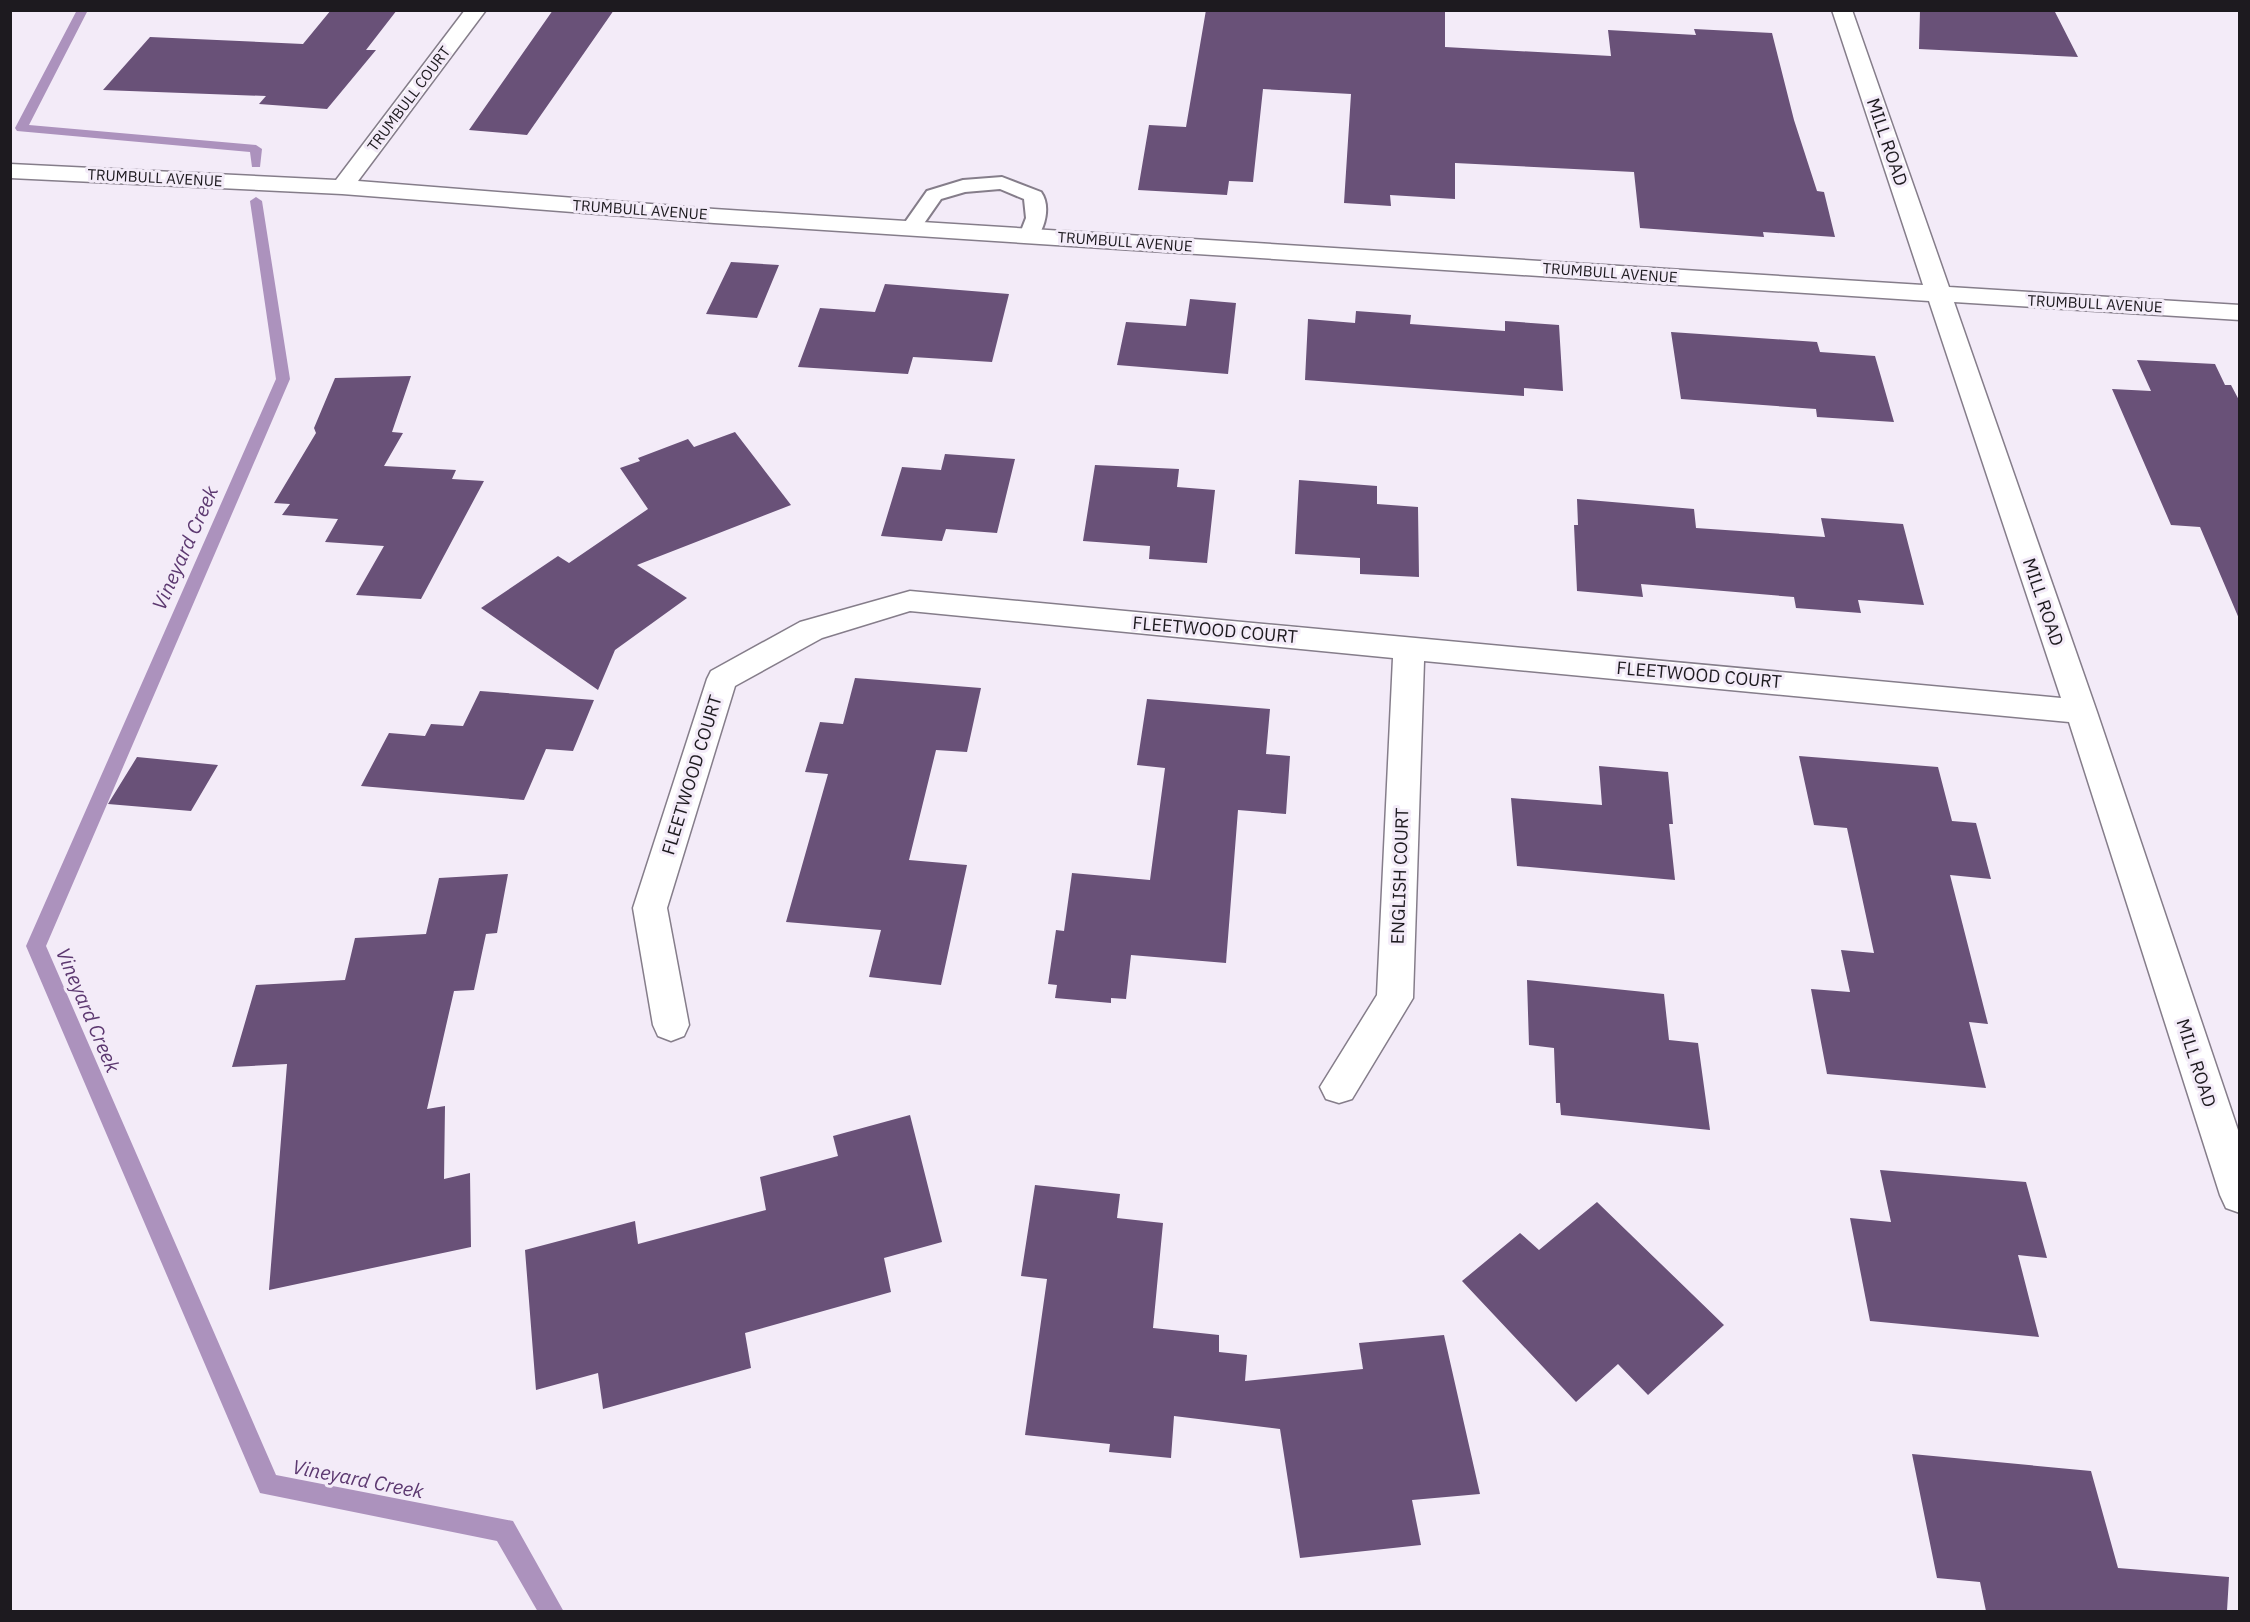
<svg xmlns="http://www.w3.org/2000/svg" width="2250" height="1622" viewBox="0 0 2250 1622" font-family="'IBM Plex Sans',sans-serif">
  <rect width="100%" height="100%" fill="#f3ebf8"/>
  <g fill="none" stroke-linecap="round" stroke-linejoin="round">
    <path fill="#ac92bd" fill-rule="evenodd" d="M77 10H88L29 125 256 145 262 149 260 167H252L250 152 17 131 15 128Z
      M256 197 262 201 290 379 46 946 276 1475 513 1521 564 1612H538L497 1541 260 1493 26 946 276 379 250 201Z"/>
  </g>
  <path fill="#695178" d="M331 10H397L366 50H376L327 109 259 104 266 96 103 90 150 37 303 44Z
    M553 10H614L527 135 469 130Z
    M1206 10H1445V47L1611 56 1608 30 1696 35 1694 29 1772 33 1794 120 1817 191 1824 192 1835 237 1763 232 1764 237 1640 228 1634 172 1455 163V199L1390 195 1391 206 1344 203 1351 94 1263 89 1253 182 1229 181 1227 195 1138 190 1149 125 1186 127Z
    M1920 10H2054L2078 57 1919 49Z
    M731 262 779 265 757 318 706 314Z
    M885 284 1009 294 992 362 913 357 908 374 798 367 820 308 875 312Z
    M1190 299 1236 303 1228 374 1117 365 1126 322 1186 326Z
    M1356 311 1411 315 1410 324 1505 331V321L1559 325 1563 391 1524 388V396L1305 380 1308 319 1355 323Z
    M1671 332 1817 342 1820 352 1875 356 1894 422 1817 417 1816 409 1681 399Z
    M2137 360 2215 364 2225 385H2231L2240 402V621L2200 527 2171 525 2112 389 2151 391Z
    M411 376 392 432 403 433 384 466 456 470 452 479 484 481 421 599 356 595 384 546 325 542 338 519 282 515 290 504 274 503 316 433 314 428 335 378Z
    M735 432 791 505 637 565 687 598 615 650 598 690 481 608 558 556 569 563 648 509 620 468 640 461 638 458 688 439 694 447Z
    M945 454 1015 459 997 533 946 529 942 541 881 536 902 467 941 470Z
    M1095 465 1179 469 1177 487 1215 490 1207 563 1149 559 1150 546 1083 541Z
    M1299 480 1377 486V504L1418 507 1419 577 1360 574V558L1295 554Z
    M1577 499 1694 509 1696 528 1825 537 1821 518 1903 524 1924 605 1858 600 1861 613 1796 608 1794 597 1641 584 1643 597 1577 591 1574 525H1578Z
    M855 678 981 688 967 752 936 750 909 860 967 865 941 985 869 977 881 930 786 922 828 774 805 772 820 722 843 724Z
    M480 691 594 700 573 751 546 749 524 800 361 786 389 733 425 736 431 724 463 726Z
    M1147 699 1270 709 1266 754 1290 756 1286 814 1238 810 1226 963 1131 955 1126 999 1111 998V1003L1055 998 1057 985 1048 984 1056 930 1064 931 1072 873 1150 880 1165 768 1137 765Z
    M1799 756 1938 767 1952 821 1976 823 1991 879 1950 875 1988 1024 1969 1022 1986 1088 1827 1074 1811 989 1850 992 1841 950 1874 953 1847 828 1814 825Z
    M137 757 218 765 191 811 108 804Z
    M1599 766 1668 772 1673 824H1669L1675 880 1517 866 1511 798 1602 805Z
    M508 874 497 933 486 934 474 990 454 991 427 1109 445 1106 444 1179 470 1173 471 1247 269 1290 287 1064 232 1067 256 985 345 980 355 938 426 934 439 878Z
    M1527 980 1664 994 1669 1040 1698 1043 1710 1130 1561 1115 1560 1103H1556L1554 1048 1529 1045Z
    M910 1115 942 1242 884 1258 891 1292 745 1333 751 1368 603 1409 598 1373 536 1390 525 1250 635 1221 638 1244 766 1210 760 1177 838 1156 833 1136Z
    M1880 1170 2026 1182 2047 1258 2018 1255 2039 1337 1870 1321 1850 1218 1891 1222Z
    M1035 1185 1120 1194 1117 1218 1163 1223 1153 1328 1219 1335V1352L1247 1355 1245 1381 1363 1369 1359 1343 1444 1335 1480 1494 1412 1500 1421 1545 1300 1558 1280 1429 1174 1416 1171 1458 1109 1452 1110 1444 1025 1435 1047 1279 1021 1276Z
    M1597 1202 1724 1325 1648 1395 1618 1364 1576 1402 1462 1281 1520 1233 1539 1250Z
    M1912 1454 2091 1471 2118 1568 2229 1577 2227 1611H1986L1980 1582 1937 1578Z"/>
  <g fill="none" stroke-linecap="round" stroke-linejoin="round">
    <defs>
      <path id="lane" d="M1002 177 1041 192C1051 206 1045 227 1036 240H1022L1019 236 1026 218 1024 199 1000 189 965 192 941 199 918 232H904L901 228 927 191 963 180Z"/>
      <path id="street" d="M465 10H486L358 181 714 209 1923 285 1832 10H1852L1949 287 2240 305V320L1954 302 2097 712 2240 1136V1213L2226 1208 2220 1195 2069 722 1424 661 1413 998 1352 1099 1339 1103 1326 1099 1320 1087 1377 995 1393 658 910 611 822 638 735 686 667 908 689 1025 684 1036 671 1041 658 1036 653 1025 633 908 707 679 711 671 800 622 910 591 2061 698 1929 301 714 223 342 194 10 178V164L336 180Z"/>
    </defs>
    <use href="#lane" stroke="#857d8a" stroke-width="4"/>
    <use href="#street" stroke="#857d8a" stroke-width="3"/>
    <use href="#lane" fill="#fff" fill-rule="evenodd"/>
    <use href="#street" fill="#fff" fill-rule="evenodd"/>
  </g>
  <g text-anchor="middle" stroke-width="6" stroke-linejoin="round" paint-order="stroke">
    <g font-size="15" fill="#1d1a1f" stroke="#f3ebf8">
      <text transform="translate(409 99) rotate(-53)" y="5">TRUMBULL COURT</text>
      <text transform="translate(155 178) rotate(3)" y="5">TRUMBULL AVENUE</text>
      <text transform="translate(640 210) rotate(4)" y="5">TRUMBULL AVENUE</text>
      <text transform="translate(1125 242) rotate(4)" y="5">TRUMBULL AVENUE</text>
      <text transform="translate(1610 273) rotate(4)" y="5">TRUMBULL AVENUE</text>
      <text transform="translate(2095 304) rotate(3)" y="5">TRUMBULL AVENUE</text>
    </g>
    <g font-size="18" fill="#1d1a1f" stroke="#f3ebf8">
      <text transform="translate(1887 142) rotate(71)" y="6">MILL ROAD</text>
      <text transform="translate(2043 602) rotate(71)" y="6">MILL ROAD</text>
      <text transform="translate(1215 630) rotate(5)" y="6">FLEETWOOD COURT</text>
      <text transform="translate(1699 675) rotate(5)" y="6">FLEETWOOD COURT</text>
      <text transform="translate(692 775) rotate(-73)" y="6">FLEETWOOD COURT</text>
      <text transform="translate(1400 876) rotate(-88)" y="6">ENGLISH COURT</text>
      <text transform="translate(2196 1063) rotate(72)" y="6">MILL ROAD</text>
    </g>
    <g font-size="20" font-style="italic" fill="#5c3870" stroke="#f3ebf8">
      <text transform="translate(185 548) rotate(-66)" y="7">Vineyard Creek</text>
      <text transform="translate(88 1010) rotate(67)" y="7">Vineyard Creek</text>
      <text transform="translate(358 1479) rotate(11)" y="7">Vineyard Creek</text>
    </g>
  </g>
  <rect width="2250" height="1622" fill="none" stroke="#1d1a1f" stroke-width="24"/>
</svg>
